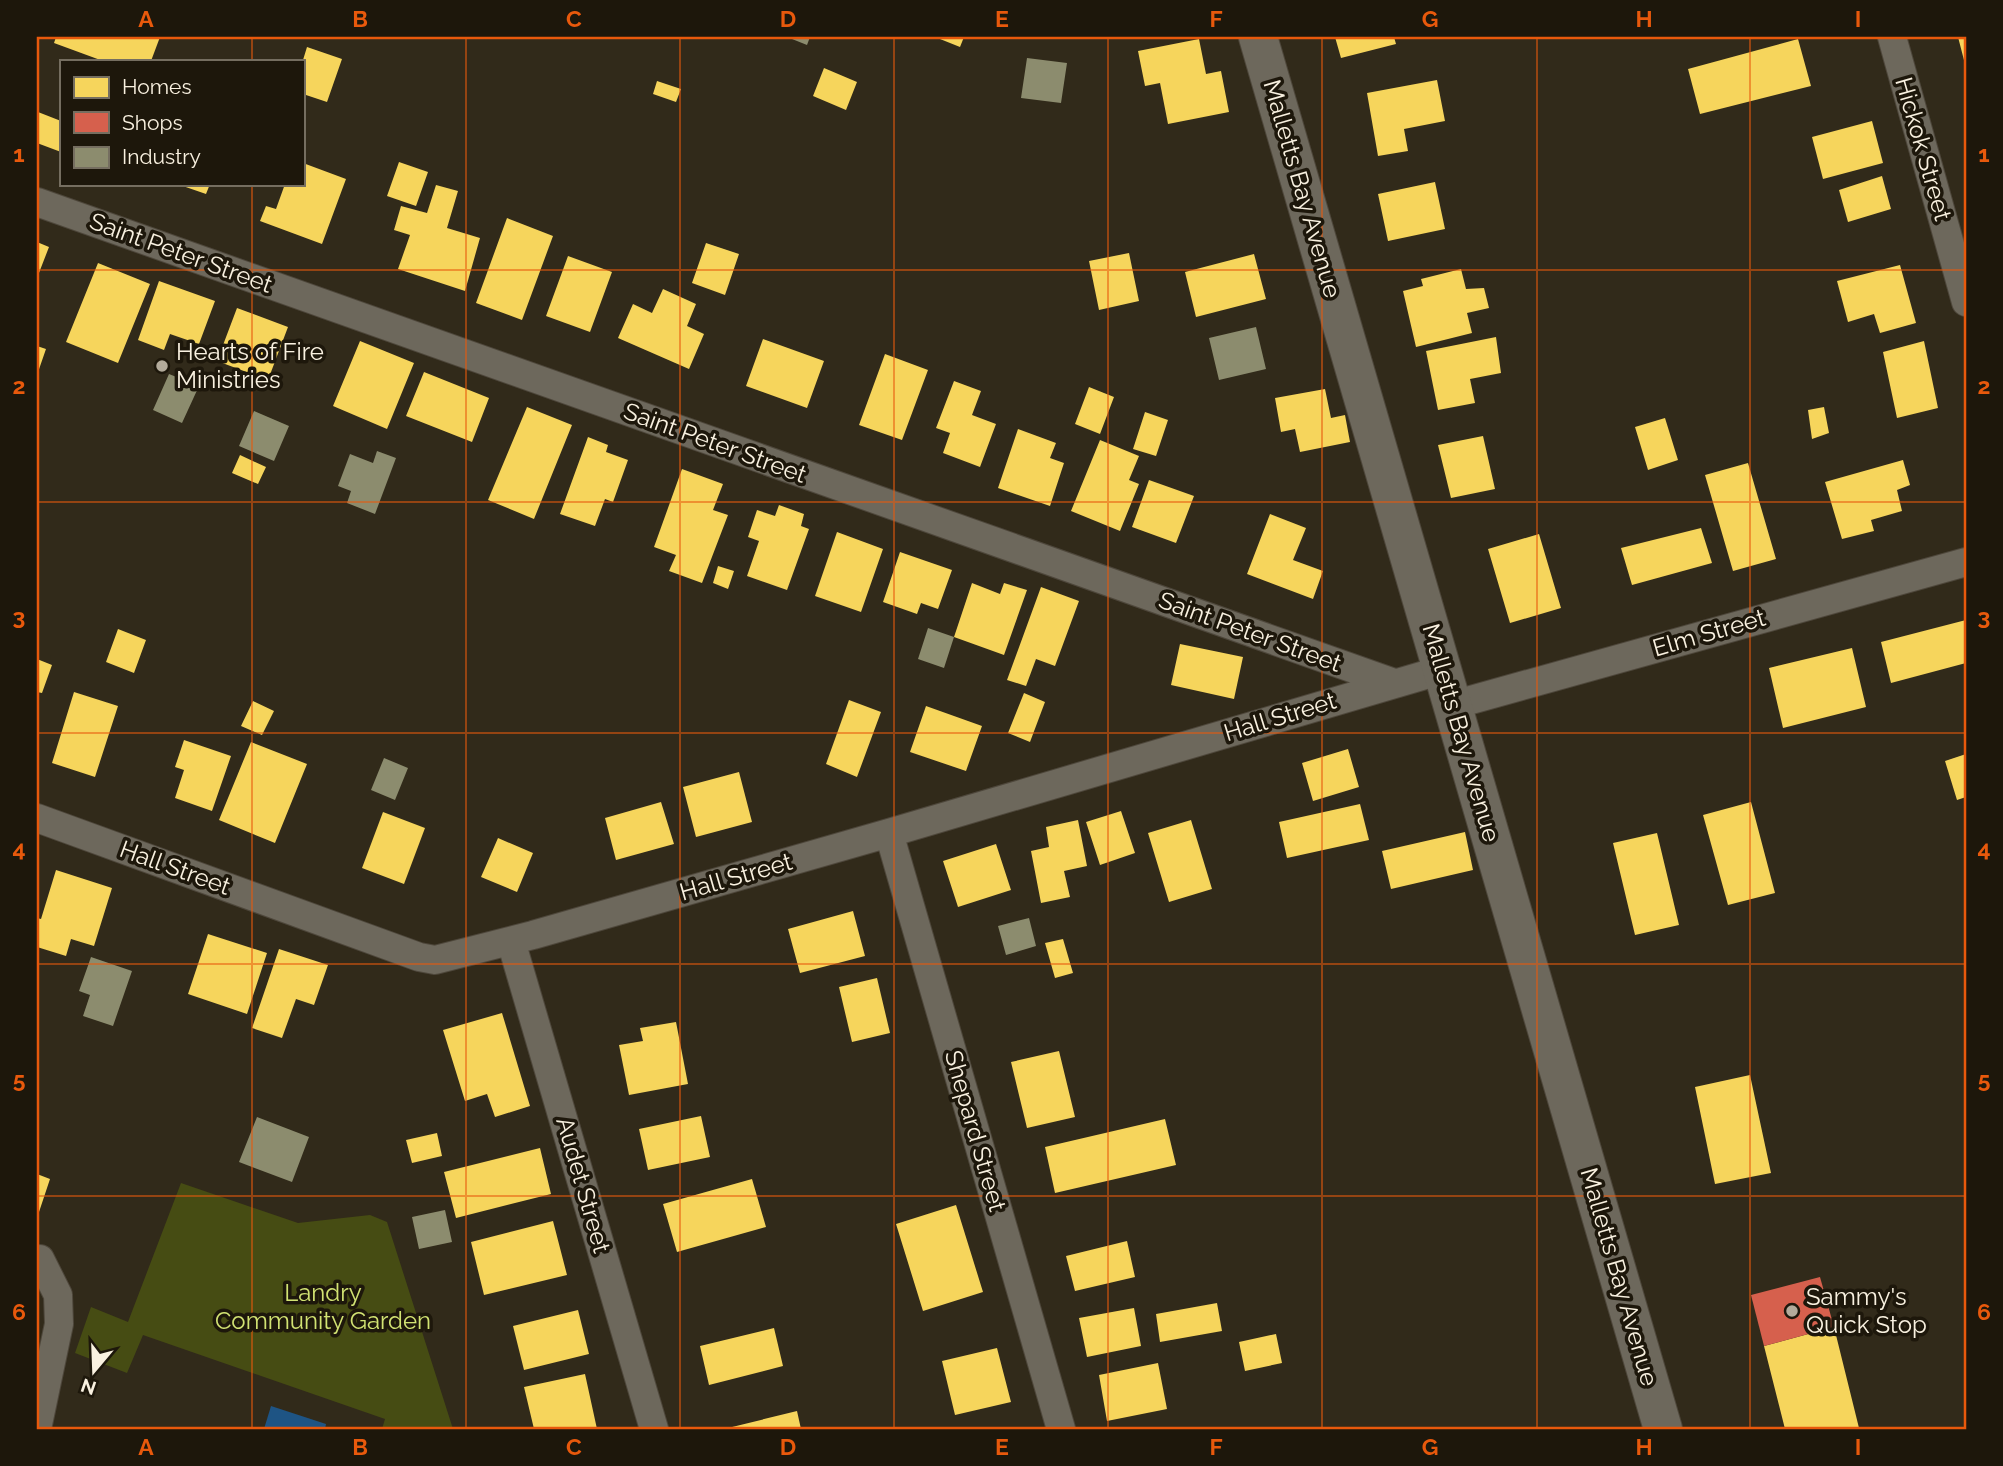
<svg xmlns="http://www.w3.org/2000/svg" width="2003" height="1466" viewBox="0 0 2003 1466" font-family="Raleway,sans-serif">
  <rect width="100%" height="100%" fill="#312a1a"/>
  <path fill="#464c13" d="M181 1183 298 1223 370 1215 387 1222 453 1429H382L385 1419 143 1335 127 1373 75 1353 91 1307 128 1322Z"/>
  <path fill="#1e5484" d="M271 1406 326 1424 325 1429H264Z"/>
  <path fill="#f6d55c" d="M56 37H160L151 61H103L54 43Z
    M935 37H964L960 47Z
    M1335 37H1394L1396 44 1341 58Z
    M1958 37H1966V64H1965Z
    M1199 39 1206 74 1221 71 1229 112 1168 124 1160 83 1145 86 1138 51Z
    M1798 39 1811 86 1700 114 1688 69Z
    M307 47 342 59 327 102 303 94V60Z
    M824 68 857 82 846 110 813 96Z
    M1437 80 1445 121 1404 129 1408 151 1378 156 1367 93Z
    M657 81 681 89 676 102 653 94Z
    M38 112 61 121V152L37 143Z
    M1872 121 1883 163 1823 179 1812 137Z
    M399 162 428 172 416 206 387 196Z
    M303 163 346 179 322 244 260 221 266 206 276 209 285 184H303Z
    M1882 176 1891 209 1848 222 1839 190Z
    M1435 182 1445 229 1388 241 1378 194Z
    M177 184H210L206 194Z
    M436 185 458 191 447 228 480 238 465 291 398 269 410 235 394 230 401 206 427 213Z
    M507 218 553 236 522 320 476 303Z
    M37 242 49 247 37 278Z
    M706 243 739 254 725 295 692 283Z
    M1129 253 1139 301 1099 310 1089 261Z
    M1254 254 1266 299 1196 317 1185 272Z
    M568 256 612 272 590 332 546 316Z
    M98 263 150 284 118 363 66 342Z
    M1900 265 1916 323 1880 333 1874 314 1848 322 1837 281Z
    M1461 269 1466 289 1484 288 1489 308 1467 313 1472 333 1416 347 1403 291 1423 286 1421 279Z
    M159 281 215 301 199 344 170 334 164 350 138 340Z
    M663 289 696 304 687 326 704 334 689 369 618 338 633 304 652 313Z
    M237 308 288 327 268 380 217 361Z
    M1496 337 1501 373 1470 379 1475 403 1438 410 1426 351Z
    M763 339 824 361 807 408 746 386Z
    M360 341 414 363 387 429 333 406Z
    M1924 341 1938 408 1897 418 1883 352Z
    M37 346 46 349 37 375Z
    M885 354 928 370 902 440 859 425Z
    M424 372 489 398 472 442 406 416Z
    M954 381 981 391 972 415 996 424 980 467 943 453 950 433 936 428Z
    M1089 387 1114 397 1100 434 1075 424Z
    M1325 389 1331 418 1345 415 1350 442 1300 452 1295 429 1281 432 1275 398Z
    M527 407 572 425 534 519 488 500Z
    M1824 407 1829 433 1812 439 1808 410Z
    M1145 412 1168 420 1156 456 1133 449Z
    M1665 418 1678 460 1648 470 1635 427Z
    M1018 429 1056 443 1050 458 1064 463 1050 506 998 488Z
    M1483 436 1495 489 1451 498 1438 445Z
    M588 437 608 445 606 452 628 460 613 502 605 499 595 526 560 514Z
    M1100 440 1139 456 1129 480 1139 484 1120 531 1071 511Z
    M240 455 266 467 258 484 232 473Z
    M1903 460 1910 485 1897 490 1902 511 1871 520 1874 531 1842 539 1825 482Z
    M1748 463 1776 559 1733 571 1705 475Z
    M682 469 723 484 713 510 728 515 702 583 669 571 676 555 654 547Z
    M1149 480 1194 496 1176 543 1132 527Z
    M779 505 804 514 801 526 809 529 787 590 747 576 759 541 748 537 757 510 775 516Z
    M1270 514 1306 528 1293 560 1323 571 1313 599 1247 574Z
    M1701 528 1712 563 1632 585 1621 548Z
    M837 532 883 549 861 612 815 596Z
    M1539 534 1561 608 1510 623 1488 549Z
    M900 552 952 570 938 609 921 603 917 614 883 602Z
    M718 566 734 571 728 589 713 583Z
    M972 583 1000 594 1004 583 1027 590 1004 655 954 637Z
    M1041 587 1079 601 1055 666 1036 659 1026 686 1007 680Z
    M1966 620V663L1891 683 1881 642Z
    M118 629 146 640 134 673 106 662Z
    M1180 644 1243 657 1234 699 1171 685Z
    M1852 648 1866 707 1783 728 1769 668Z
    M37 659 52 665 42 693 37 692Z
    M74 692 118 706 95 777 52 763Z
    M1024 693 1045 702 1030 742 1008 733Z
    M849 700 881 712 857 777 826 764Z
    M253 701 274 711 262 735 241 726Z
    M926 706 982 726 966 771 910 752Z
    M184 740 231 756 212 811 175 798 184 770 175 767Z
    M251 742 307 764 275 843 219 820Z
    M1348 749 1359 787 1313 801 1302 763Z
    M1966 754V797L1957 800 1945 761Z
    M739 772 752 822 696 837 683 787Z
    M661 802 674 844 616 860 605 818Z
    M1751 802 1775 893 1728 905 1703 815Z
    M1360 804 1369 840 1287 858 1279 822Z
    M1121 811 1135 853 1100 865 1086 822Z
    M383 812 425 828 404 884 362 868Z
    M1078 820 1087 866 1064 871 1070 897 1041 903 1031 851 1049 847 1046 827Z
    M1191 820 1212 889 1169 902 1148 833Z
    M1465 832 1473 870 1391 889 1382 851Z
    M1657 833 1679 925 1635 935 1613 843Z
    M498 838 533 853 517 892 481 877Z
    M996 844 1011 890 958 907 943 861Z
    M56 870 112 888 94 946 71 939 66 956 37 947V918L41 919Z
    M853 911 865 956 800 973 788 929Z
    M208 934 267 953 247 1014 188 994Z
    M1063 939 1073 973 1055 978 1045 943Z
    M279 949 328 965 314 1005 296 999 282 1038 252 1028Z
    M877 978 890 1033 852 1042 839 987Z
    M502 1013 530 1106 495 1117 487 1094 465 1101 443 1030Z
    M676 1022 688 1084 629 1095 619 1045 643 1041 640 1028Z
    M1059 1051 1075 1117 1027 1128 1011 1062Z
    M1750 1075 1771 1173 1715 1184 1695 1087Z
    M701 1116 710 1157 648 1170 639 1129Z
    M1165 1119 1176 1165 1055 1193 1045 1147Z
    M437 1133 442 1156 412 1163 406 1140Z
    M540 1148 551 1194 456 1218 444 1172Z
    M37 1174 50 1179 37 1218Z
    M752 1179 766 1227 677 1252 663 1204Z
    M956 1205 983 1292 923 1311 896 1224Z
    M553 1221 567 1275 484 1295 471 1242Z
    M1127 1241 1135 1277 1075 1291 1066 1256Z
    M1217 1303 1222 1331 1160 1342 1156 1314Z
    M1134 1308 1141 1346 1087 1357 1079 1318Z
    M578 1310 589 1354 524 1370 513 1326Z
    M1834 1327 1859 1428 1785 1429 1764 1346Z
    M774 1328 783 1366 709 1385 700 1346Z
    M1276 1334 1282 1363 1245 1371 1239 1342Z
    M997 1348 1011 1402 955 1415 942 1361Z
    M1158 1363 1167 1409 1107 1421 1099 1375Z
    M585 1374 597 1429H534L524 1387Z
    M797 1411 801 1429H728V1428Z"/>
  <path fill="#d6604d" d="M1820 1277 1834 1327 1764 1346 1751 1295Z"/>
  <path fill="#8c8c6e" d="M787 37H810L807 45Z
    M1027 58 1067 63 1061 103 1021 98Z
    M1256 327 1266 369 1219 380 1209 338Z
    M169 374 199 386 182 423 153 410Z
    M254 411 289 426 274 461 239 446Z
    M377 451 396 458 375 514 347 503 351 491 338 486 350 454 373 463Z
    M928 628 954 637 944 668 918 659Z
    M384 758 408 768 395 800 371 790Z
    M1029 918 1036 946 1006 955 998 926Z
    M91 957 132 971 113 1026 83 1016 90 995 79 991Z
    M257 1117 309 1137 292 1182 239 1162Z
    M445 1210 452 1242 419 1249 412 1217Z"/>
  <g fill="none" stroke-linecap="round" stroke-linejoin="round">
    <defs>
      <path id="street" d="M1892 37 1966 302
        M37 202 1394 683
        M1453 705 1966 562
        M37 818 419 957 435 960 533 935 889 833 1442 670
        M889 833 1061 1429
        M511 941 654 1429
        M37 1429 59 1324 58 1295 40 1259"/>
      <path id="secondary" d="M1258 37 1663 1429"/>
    </defs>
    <use href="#street" stroke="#4e473b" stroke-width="30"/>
    <use href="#secondary" stroke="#4e473b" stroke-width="40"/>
    <use href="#street" stroke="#6d685c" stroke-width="28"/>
    <use href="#secondary" stroke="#6d685c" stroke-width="38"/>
  </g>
  <path fill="none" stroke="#e8590c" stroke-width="2" stroke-opacity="0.55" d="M252 37V61M466 37V1429M680 37V1429M894 37V1429M1108 37V1429M1322 37V1429M1537 37V1429M1750 37V1429M252 184V1429M37 270H1966M37 502H1966M37 733H1966M37 964H1966M37 1196H1966"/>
  <g fill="#b3ab9b" stroke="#1d170b" stroke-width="2.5">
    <circle cx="162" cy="366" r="7"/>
    <circle cx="1792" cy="1311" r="7"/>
  </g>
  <g text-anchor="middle" stroke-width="7" stroke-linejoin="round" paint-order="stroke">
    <g font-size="24" fill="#f9f1e0" stroke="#1d170b">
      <text transform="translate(1923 149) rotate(74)" y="8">Hickok Street</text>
      <text transform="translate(1302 189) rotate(74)" y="8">Malletts Bay Avenue</text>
      <text transform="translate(181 253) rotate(20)" y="8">Saint Peter Street</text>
      <text transform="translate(715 443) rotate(20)" y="8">Saint Peter Street</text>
      <text transform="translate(1250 632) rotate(20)" y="8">Saint Peter Street</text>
      <text transform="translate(1709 633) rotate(-16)" y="8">Elm Street</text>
      <text transform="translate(1280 717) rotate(-17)" y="8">Hall Street</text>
      <text transform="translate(1461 733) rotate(74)" y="8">Malletts Bay Avenue</text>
      <text transform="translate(175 868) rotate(20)" y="8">Hall Street</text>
      <text transform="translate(736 877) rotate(-16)" y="8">Hall Street</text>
      <text transform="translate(975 1131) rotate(74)" y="8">Shepard Street</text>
      <text transform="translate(583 1185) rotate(74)" y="8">Audet Street</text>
      <text transform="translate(1619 1277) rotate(74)" y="8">Malletts Bay Avenue</text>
    </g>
    <g font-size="24" fill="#f9f1e0" stroke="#1d170b" text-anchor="start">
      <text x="176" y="360">Hearts of Fire<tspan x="176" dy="28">Ministries</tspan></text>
      <text x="1806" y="1305">Sammy's<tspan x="1806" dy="28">Quick Stop</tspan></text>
    </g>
    <g font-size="24" fill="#d2e373" stroke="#1d170b">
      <text x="323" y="1301">Landry<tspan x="323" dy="28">Community Garden</tspan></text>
    </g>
  </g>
  <rect width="2003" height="1466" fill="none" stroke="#1d170b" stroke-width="77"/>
  <rect x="60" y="60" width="245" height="126" fill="#1d170b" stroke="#756e60" stroke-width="2"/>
  <rect x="74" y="77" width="35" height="21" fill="#f6d55c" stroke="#756e60" stroke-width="2"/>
  <text x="122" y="94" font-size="21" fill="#f9f1e0">Homes</text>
  <rect x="74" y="112" width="35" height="21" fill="#d6604d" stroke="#756e60" stroke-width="2"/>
  <text x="122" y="130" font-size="21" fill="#f9f1e0">Shops</text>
  <rect x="74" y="147" width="35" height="21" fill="#8c8c6e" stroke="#756e60" stroke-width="2"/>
  <text x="122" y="164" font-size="21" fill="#f9f1e0">Industry</text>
  <g transform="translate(94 1371) rotate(199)" stroke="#1d170b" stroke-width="5" paint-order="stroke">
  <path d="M0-5L12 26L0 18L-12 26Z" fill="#f9f1e0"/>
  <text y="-10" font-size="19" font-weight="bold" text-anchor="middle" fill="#f9f1e0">N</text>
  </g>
  <rect x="38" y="38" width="1927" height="1390" fill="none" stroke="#e8590c" stroke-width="2.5"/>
  <g font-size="23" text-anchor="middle" font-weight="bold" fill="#e8590c">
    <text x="146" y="27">A</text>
    <text x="360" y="27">B</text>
    <text x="574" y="27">C</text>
    <text x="788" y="27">D</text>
    <text x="1002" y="27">E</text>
    <text x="1216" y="27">F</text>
    <text x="1430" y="27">G</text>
    <text x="1644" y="27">H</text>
    <text x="1858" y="27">I</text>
    <text x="19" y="162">1</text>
    <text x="1984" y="162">1</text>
    <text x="19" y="394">2</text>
    <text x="1984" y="394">2</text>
    <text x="19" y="625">3</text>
    <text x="1984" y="625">3</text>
    <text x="19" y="857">4</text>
    <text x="1984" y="857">4</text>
    <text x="19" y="1088">5</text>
    <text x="1984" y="1088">5</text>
    <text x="19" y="1320">6</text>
    <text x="1984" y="1320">6</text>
    <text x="146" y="1455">A</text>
    <text x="360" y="1455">B</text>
    <text x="574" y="1455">C</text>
    <text x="788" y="1455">D</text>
    <text x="1002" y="1455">E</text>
    <text x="1216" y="1455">F</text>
    <text x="1430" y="1455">G</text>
    <text x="1644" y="1455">H</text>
    <text x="1858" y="1455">I</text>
  </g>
</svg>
